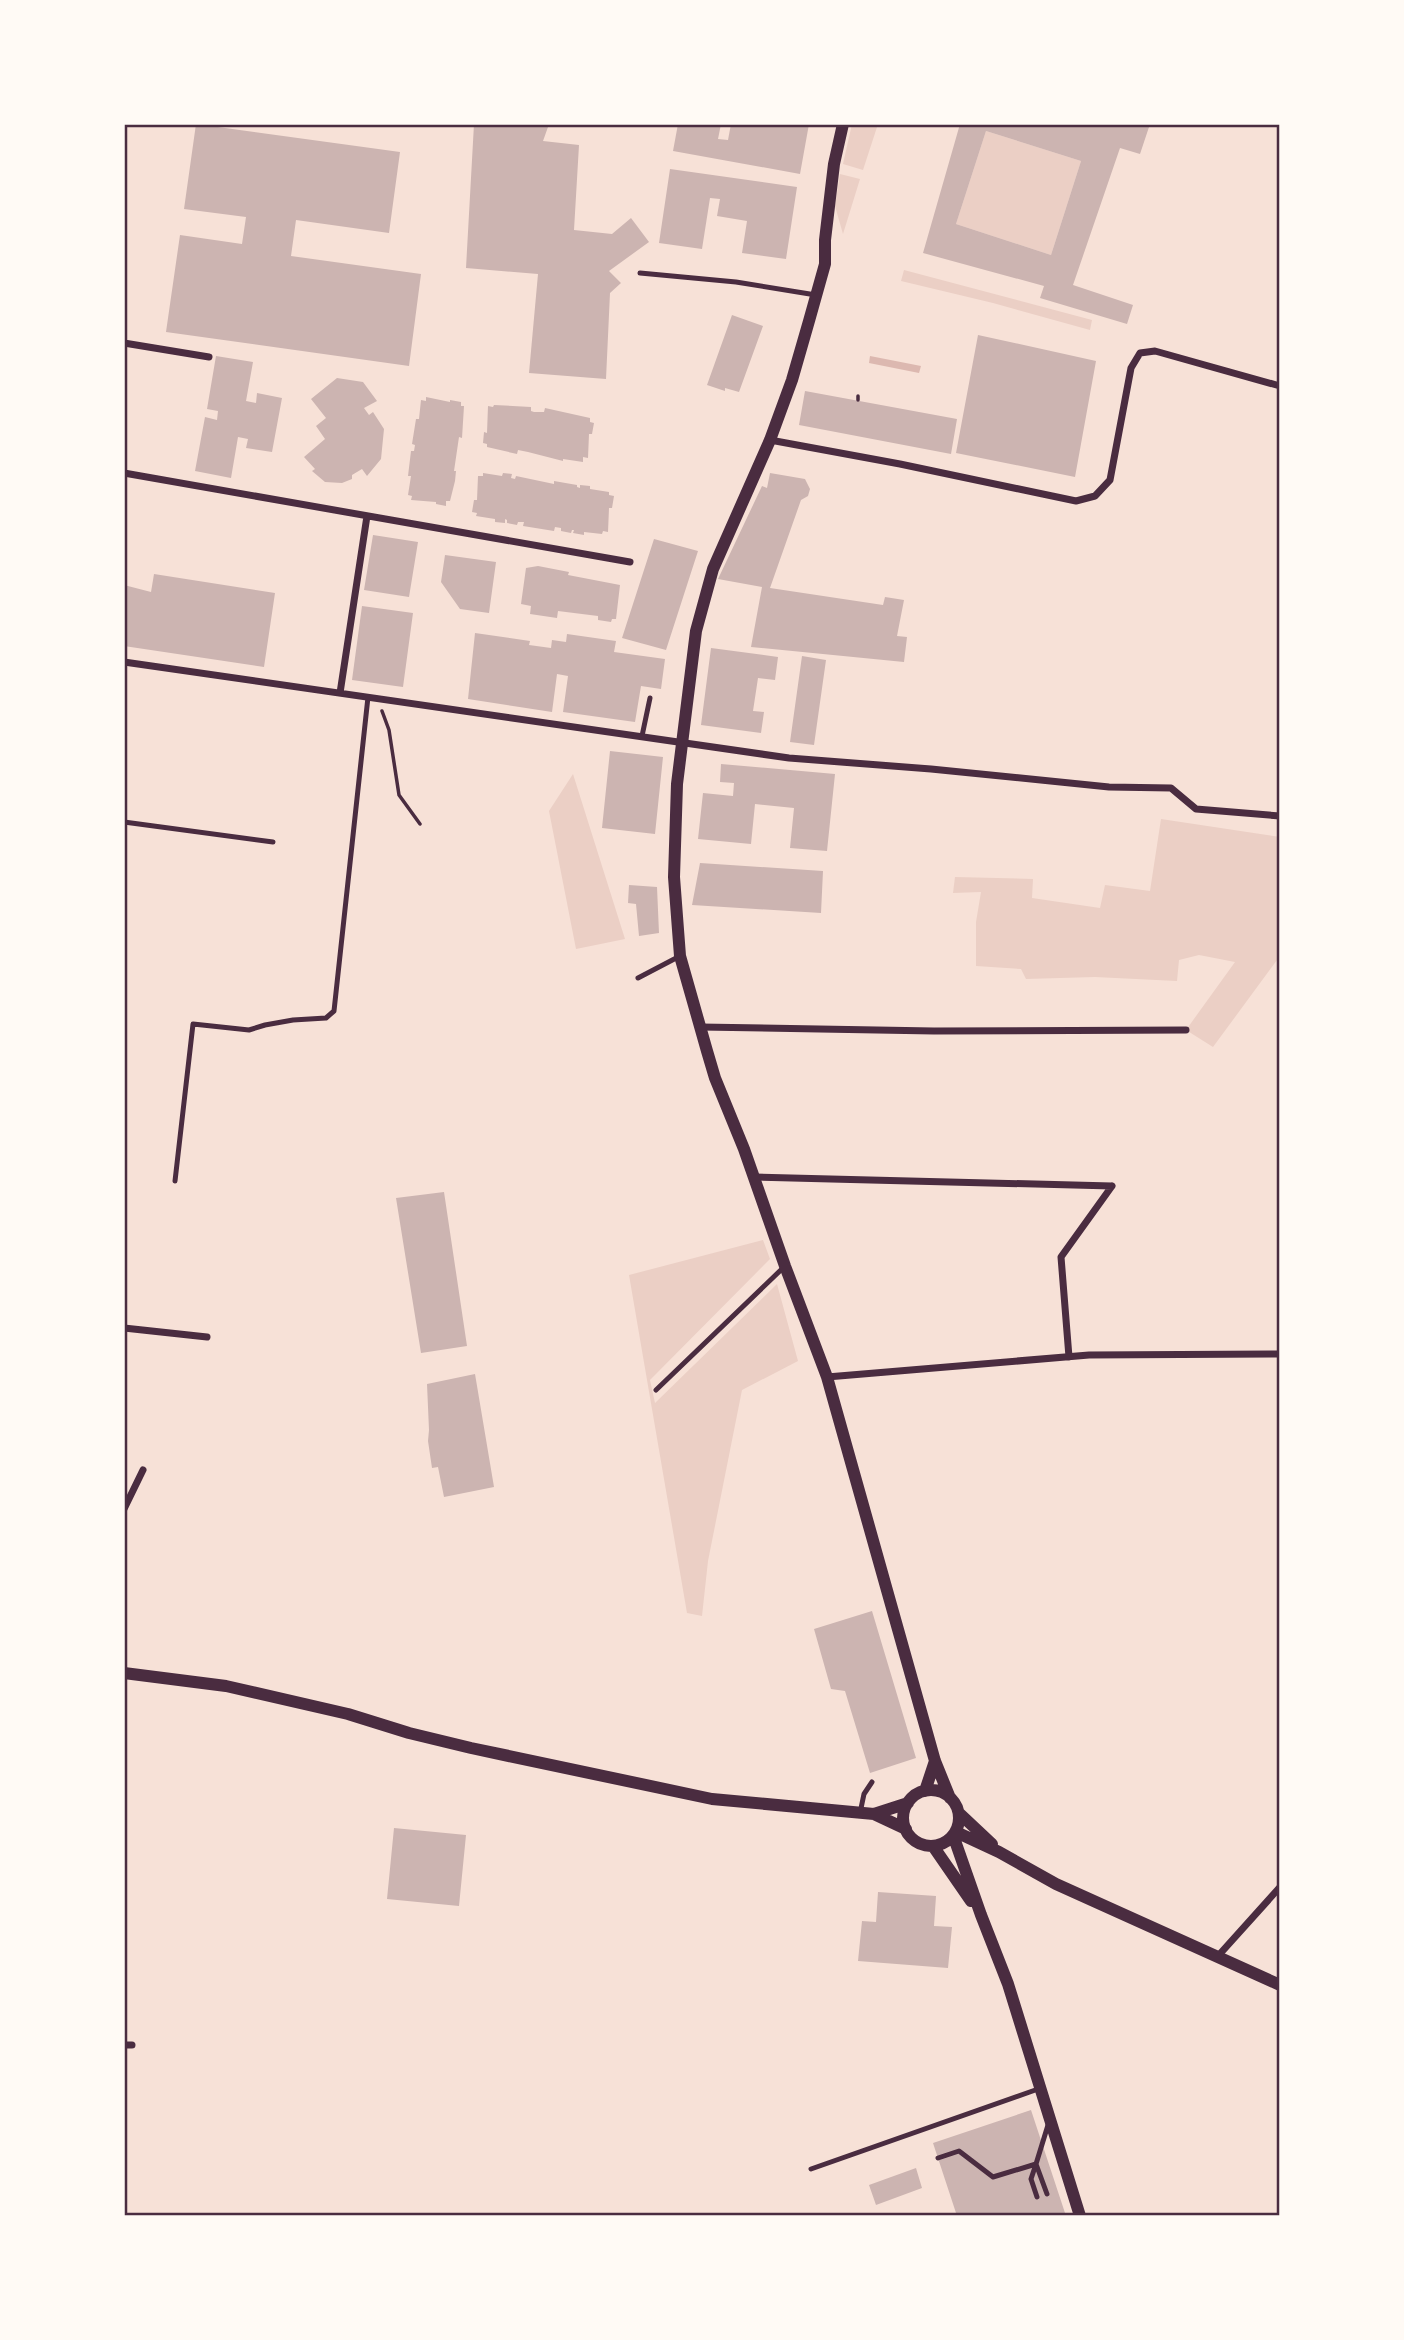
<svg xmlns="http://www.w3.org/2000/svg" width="1404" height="2340" viewBox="0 0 1404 2340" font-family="Arial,sans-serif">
  <rect width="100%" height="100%" fill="#f7e1d7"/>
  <path fill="#ebcfc5" d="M852 124H878L863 170 843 164Z
    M986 131 1081 161 1051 255 956 224Z
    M840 174 860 179 843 234 835 206Z
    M904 270 1092 320 1090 330 993 303 901 281Z
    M573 774 625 939 576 949 549 811Z
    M1161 819 1280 837V956L1213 1047 1186 1030 1235 962 1199 955 1179 960 1177 981 1095 977 1026 979 1021 969 976 966V922L981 892 953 893 955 877 1033 879 1032 898 1100 908 1105 885 1150 891Z
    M763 1240 770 1259 650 1380 655 1403 777 1284 798 1361 742 1390 708 1561 702 1616 687 1613 629 1275Z"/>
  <path fill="#dcb8b0" d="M870 356 921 366 919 373 869 363Z"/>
  <path fill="#ccb4b1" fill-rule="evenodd" d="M196 124 400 152 389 233 296 220 291 256 421 274 409 366 166 332 180 235 242 244 246 217 184 209Z
    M474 124 548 127 543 141 579 145 574 230 612 234 631 218 649 242 609 271 621 283 610 293 606 379 529 373 538 274 466 268Z
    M678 124H721L718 139 728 140 731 124H809L800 174 673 151Z
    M960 124H1150L1140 154 1120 148 1073 285 1133 305 1127 324 1040 298 1044 286 923 253ZM986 131 1081 161 1051 255 956 224Z
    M670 169 797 187 786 259 742 253 747 221 717 216 720 199 710 198 702 249 659 243Z
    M732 315 763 326 739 392 725 388V391L707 385Z
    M978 335 1096 361 1075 477 956 453Z
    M216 356 253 362 246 401 256 403 257 393 282 398 272 452 246 448 248 439 238 437 231 478 195 471 205 417 217 420 218 411 207 409Z
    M337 378 363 382 377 401 364 408 369 415 373 412 384 429 381 459 367 476 362 469 352 475V479L342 483 325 482 312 471 315 469 304 457 325 439 316 426 326 418 311 399Z
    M805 391 957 419 951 454 799 425Z
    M426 397 450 402V400L461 402V406H464L462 438 459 437 454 471H456L455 481 450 501H446V506L436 504V502L411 500 412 496 408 495 411 476H408L411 451H414L415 445 412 444 416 419H419L421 400 426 401Z
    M494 405 531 407V411L534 412H544L545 408 590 418V422L594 423 592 434H589L588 458 583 457V462L563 459V461L528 452 518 450 517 454 487 447V444L483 443 484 432 487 433 488 406 493 407Z
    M483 473 502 476 503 473 512 474 511 478 515 479 516 476 554 484V481L577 485V487L580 488V485L590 486V489L609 492V495L614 496 612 508H609L608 532 603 531 602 534 584 532V535L573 533 574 530H572L571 533 561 531V528L555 527 554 531 523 526 524 522H518L517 525 507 523V520L505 519V523L495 522V519L476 516 477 513 472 512 474 500H477L478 476H483Z
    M770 473 805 479 810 489 808 496 801 500 770 588 883 605 885 597 904 600 897 636 907 637 904 662 751 647 762 587 718 579 762 486 767 488Z
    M373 535 418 542 409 597 364 590Z
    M654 539 698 551 666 650 622 638Z
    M445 555 496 562 489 613 460 609 441 582Z
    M538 566 569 572 568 575 620 585 616 619H612L611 622 598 620V616L558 611 557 618 530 614 531 606 521 604 526 568Z
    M154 574 275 593 264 667 124 646V585L151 592Z
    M362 606 413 613 403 687 352 680Z
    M475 633 530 641 529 645 551 648 552 640 566 642 567 634 616 641 614 652 665 659 661 689 641 686 635 722 563 712 568 676 557 674 552 712 468 699Z
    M711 648 778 657 775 680 758 678 753 711 764 712 761 733 701 725Z
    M802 656 826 660 814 745 790 742Z
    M610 751 663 757 655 834 602 828Z
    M721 764 835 774 827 851 790 848 794 808 755 804 751 844 698 839 703 793 733 796 734 783 720 782Z
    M700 863 823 871 821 913 692 905Z
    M629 885 657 887 659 933 639 936 636 904 628 903Z
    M444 1192 467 1346 421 1353 396 1198Z
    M475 1374 494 1487 444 1497 438 1467 432 1468 428 1441 429 1430 427 1384Z
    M872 1611 916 1758 870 1773 845 1691 831 1689 814 1629Z
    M394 1828 466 1835 459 1906 387 1899Z
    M878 1892 936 1896 934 1926 952 1927 948 1968 858 1961 862 1921 876 1922Z
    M1031 2110 1066 2216H957L933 2143Z
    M916 2168 922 2188 876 2205 869 2185Z"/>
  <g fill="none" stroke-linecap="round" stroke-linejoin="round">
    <path stroke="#4a2c40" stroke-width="3.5" d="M858 400V396
      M382 711 389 730 399 795 420 824"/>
    <path stroke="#4a2c40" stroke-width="5" d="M640 273 736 282 816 295
      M642 736 650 698
      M124 822 273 842
      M638 978 680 956
      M175 1181 193 1024 249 1030 265 1025 293 1020 326 1018 334 1011 368 697
      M656 1390 785 1266
      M860 1813 864 1794 872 1782
      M938 2158 959 2151 993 2177 1036 2164
      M1036 2164 1031 2179 1037 2197
      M811 2169 1041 2088
      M1047 2194 1036 2164 1048 2125"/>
    <path stroke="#4a2c40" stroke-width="7" d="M124 343 209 357
      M770 440 900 464 1076 501 1095 496 1110 480 1131 368 1140 353 1155 351 1280 386
      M124 473 630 562
      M124 662 789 758 931 769 1109 787 1171 788 1196 809 1280 816
      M340 693 367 516
      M700 1027 934 1031 1186 1030
      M754 1177 1112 1186
      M124 1328 207 1337
      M1069 1357 1061 1257 1112 1186
      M827 1377 1089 1355 1280 1354
      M124 1509 143 1470
      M1218 1956 1280 1887
      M124 2045H132"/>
    <path stroke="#4a2c40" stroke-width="12" d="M843 124 834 164 825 240V264L809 321 792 380 770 440 713 569 696 631 677 784 674 877 680 956 707 1051 715 1078 744 1149 785 1266 827 1377 935 1761 950 1798
      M124 1673 226 1686 348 1714 409 1733 471 1748 712 1799 874 1814 906 1829
      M903 1818a28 28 0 1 1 56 0a28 28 0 1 1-56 0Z
      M925 1791 935 1761
      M959 1813 992 1844
      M874 1814 908 1803
      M956 1832 999 1852 1056 1884 1280 1985
      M953 1835 981 1915 1008 1984 1080 2216
      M933 1846 971 1901"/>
  </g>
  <rect width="1404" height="2340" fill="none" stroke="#fffaf5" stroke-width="252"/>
  <rect x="126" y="126" width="1152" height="2088" fill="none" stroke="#4a2c40" stroke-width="2.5"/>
</svg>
